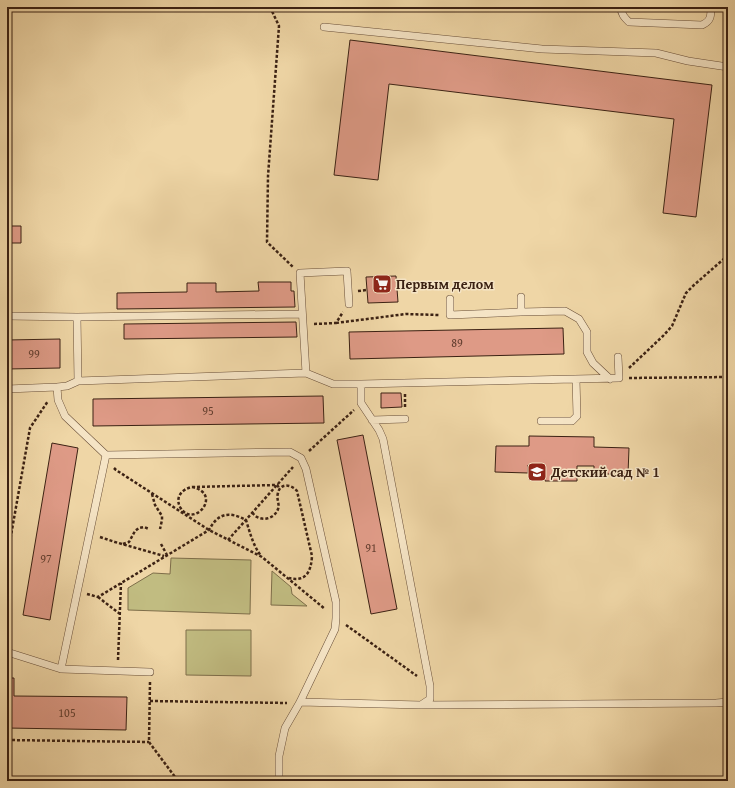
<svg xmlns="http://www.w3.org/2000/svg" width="735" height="788" viewBox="0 0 735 788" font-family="'Gentium Book Plus',serif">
  <rect width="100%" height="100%" fill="#efd6a6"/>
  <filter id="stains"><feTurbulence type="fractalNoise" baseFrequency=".005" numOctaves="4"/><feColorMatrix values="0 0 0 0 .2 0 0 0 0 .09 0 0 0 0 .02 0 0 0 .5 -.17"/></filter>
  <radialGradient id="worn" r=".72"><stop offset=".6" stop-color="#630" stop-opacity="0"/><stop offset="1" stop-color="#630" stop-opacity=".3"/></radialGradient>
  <path fill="#c1bc81" stroke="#7e6e4a" d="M171 558 251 560 250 614 128 610V588L153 573 170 574Z
    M272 571 291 587 292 594 307 606 271 605Z
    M186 630H251V676L186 675Z"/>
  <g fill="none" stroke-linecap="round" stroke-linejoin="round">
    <path stroke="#747c6e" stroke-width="4.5" d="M728 781V772"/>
  </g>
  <path fill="#de9a86" stroke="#3b2113" d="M350 40 712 85 696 217 663 213 674 119 389 84 378 180 334 175Z
    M7 226H21V243H7Z
    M396 276 398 302 368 303 366 277Z
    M258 282H291V291H294L295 307 117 309V293L187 292V283H216V292L259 291Z
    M296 322 297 337 124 339V324Z
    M563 328 564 354 350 359 349 332Z
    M60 339V368L7 369V340Z
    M381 393H401L402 407 381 408Z
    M323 396 324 423 93 426V399Z
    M363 435 397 609 371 614 337 440Z
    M529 436 594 437V447L629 448 628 474H594V466H577V481H545V465H528V473L495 472 496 446H529Z
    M52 443 78 448 50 620 23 615Z
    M7 678H14V696L127 697 126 730 7 728Z"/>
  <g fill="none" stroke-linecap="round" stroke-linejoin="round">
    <defs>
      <path id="service" d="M621 7C621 14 624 17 629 22L702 25C711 21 711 16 711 7
        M324 27 542 49 656 53 688 61 728 67
        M450 299V315L521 312V297
        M521 312 565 311 579 319 587 332V352L593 363 610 379
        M7 316 77 317
        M306 373 300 273 347 271 349 304
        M78 381 77 317 302 314
        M361 384 619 378 618 357
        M57 387 58 400 65 416 106 455
        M7 389 57 387 67 386 78 381 306 373 333 384H361V403L379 430 383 439 430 686V699L421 705 300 702
        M372 420 405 419
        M541 421H572L577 416 576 379
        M7 652 61 669 150 672
        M61 669 106 455 290 452 301 458 306 469 336 602V618L335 629 300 702 285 728 279 756V781
        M421 705 716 703 728 702"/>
    </defs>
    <use href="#service" stroke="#684e38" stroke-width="8"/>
    <path stroke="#3b2113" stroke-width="2.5" stroke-dasharray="3 2" stroke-linecap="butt" d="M270 7 279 26 268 176 267 242 293 267
      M358 291 367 290
      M336 323 406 314 439 315
      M314 324 336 323 343 312
      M629 368 663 336 672 326 686 293 694 285 726 257 728 256
      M629 378 728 377
      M405 394V409
      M309 451 354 410
      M114 468 116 470 209 530 262 557 325 609
      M192 487C224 494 193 530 180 507 175 497 182 489 192 487L277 485 280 489
      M152 494 155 505 162 516V520L160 529
      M252 513C254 514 255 516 257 517 264 521 275 518 278 509 280 504 276 499 278 493 280 483 291 484 297 491L312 556C311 572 306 582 289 578
      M100 537 115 542 164 556
      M228 540 293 467
      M123 544 129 542 135 531 139 528 144 527 149 529
      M161 544 167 555
      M7 558 30 428 48 401
      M87 594 98 597 209 530C218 513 229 511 246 520 250 533 253 545 261 556
      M98 597 120 614
      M346 625 417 676
      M118 660 121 583
      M150 682 149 742 178 781
      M150 701 287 703
      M7 740 149 742"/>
    <use href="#service" stroke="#f5e4c5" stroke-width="7"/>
  </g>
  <defs>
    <symbol id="supermarket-square" viewBox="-11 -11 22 22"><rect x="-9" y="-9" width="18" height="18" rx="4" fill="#8f2418" stroke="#f5e4c5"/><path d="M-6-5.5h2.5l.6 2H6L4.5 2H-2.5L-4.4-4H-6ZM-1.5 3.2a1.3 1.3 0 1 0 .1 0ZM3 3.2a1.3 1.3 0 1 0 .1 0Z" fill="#fff"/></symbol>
    <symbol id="school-square" viewBox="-11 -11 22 22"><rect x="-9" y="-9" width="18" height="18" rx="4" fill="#8f2418" stroke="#f5e4c5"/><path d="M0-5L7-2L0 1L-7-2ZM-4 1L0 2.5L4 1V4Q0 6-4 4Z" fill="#fff"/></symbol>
  </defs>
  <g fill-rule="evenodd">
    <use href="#supermarket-square" x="371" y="273" width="22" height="22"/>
    <use href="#school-square" x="526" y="461" width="22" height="22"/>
  </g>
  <g text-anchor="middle" stroke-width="3" stroke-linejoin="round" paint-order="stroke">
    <g font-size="12" fill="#643f30">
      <text x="457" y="347">89</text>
      <text x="34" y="358">99</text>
      <text x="208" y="415">95</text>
      <text x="371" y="552">91</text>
      <text x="46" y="563">97</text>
      <text x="67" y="717">105</text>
    </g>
    <g font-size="14" font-weight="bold" fill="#3b2113" stroke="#f5e4c5" text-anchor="start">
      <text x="396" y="289">Первым делом</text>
      <text x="551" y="477">Детский сад № 1</text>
    </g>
  </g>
  <rect width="735" height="788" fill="none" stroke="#efd6a6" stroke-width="24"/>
  <rect x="8" y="8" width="719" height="772" fill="none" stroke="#3b2113" stroke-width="2"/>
  <rect x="12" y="12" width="711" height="764" fill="none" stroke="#3b2113"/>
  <rect width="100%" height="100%" filter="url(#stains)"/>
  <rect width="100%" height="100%" fill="url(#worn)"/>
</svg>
